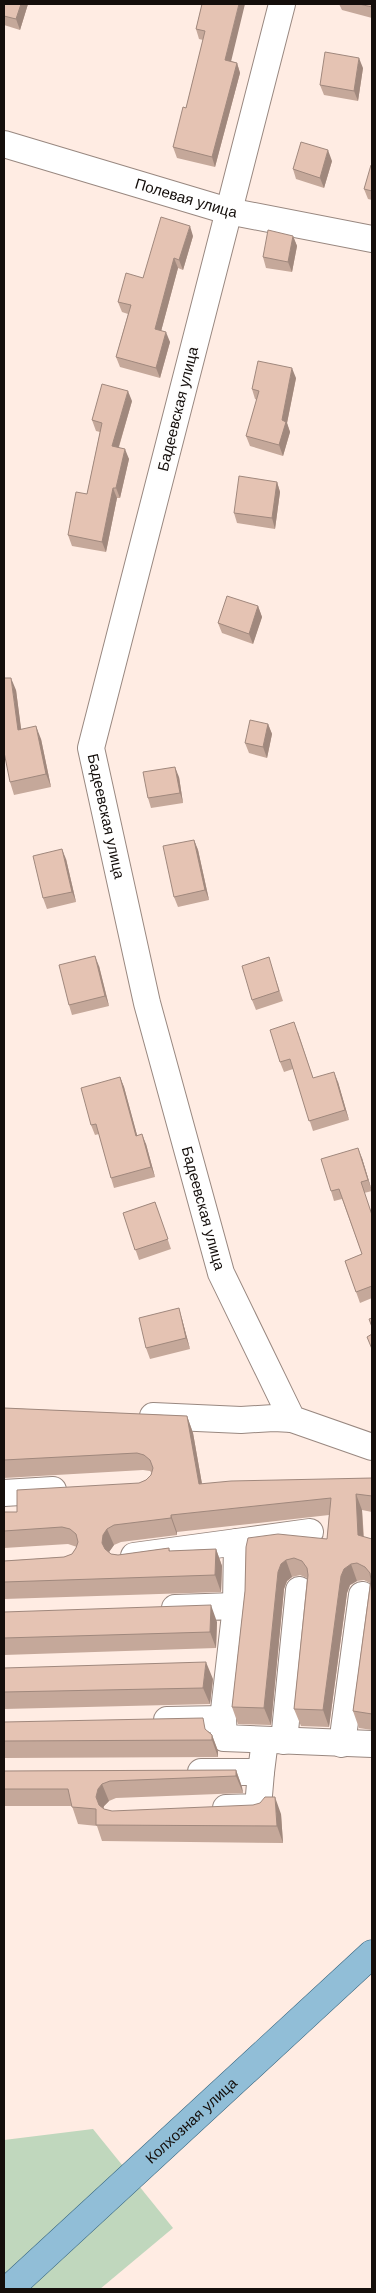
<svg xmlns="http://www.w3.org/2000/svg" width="376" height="2293" viewBox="0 0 376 2293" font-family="Helvetica,sans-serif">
  <rect width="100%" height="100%" fill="#ffece3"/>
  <path fill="#c0d7bd" d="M93 2129 173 2228 100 2289H4V2140Z"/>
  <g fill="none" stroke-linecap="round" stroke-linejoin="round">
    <defs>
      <g id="minor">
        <path id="s1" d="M282 4 91 748 147 1003 221 1273 292 1419 372 1447"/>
        <path id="s2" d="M4 144 228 211 372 239"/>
        <path d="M153 1416 241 1420 274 1418 292 1419"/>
        <path d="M4 1493 53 1490"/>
        <path d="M134 1556 237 1542"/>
        <path d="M236 1606 237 1542 310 1532"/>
        <path d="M175 1608 236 1606 223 1719"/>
        <path d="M167 1720 223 1719 224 1738 372 1744"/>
        <path d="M284 1741 299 1590"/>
        <path d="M342 1744 362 1595"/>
        <path d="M201 1772H261L265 1740"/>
        <path d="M226 1808 258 1807 261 1772"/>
      </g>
      <g id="major">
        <path id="s3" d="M9 2289 372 1954"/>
      </g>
    </defs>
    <use href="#minor" stroke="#998880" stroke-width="28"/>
    <use href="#major" stroke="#35647e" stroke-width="29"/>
    <use href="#minor" stroke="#fff" stroke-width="26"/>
    <use href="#major" stroke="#91bed7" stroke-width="28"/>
  </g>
  <path fill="#c5a89a" d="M4 4H28L20 30 4 25Z
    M202 4 231 61 237 63 240 73 215 167 177 158 173 147 186 108 203 40 199 39 196 29Z
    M339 4H372V18L342 10Z
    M363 68 358 101 324 95 320 85Z
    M332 161 324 188 296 179 293 169Z
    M372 166V200L368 199 364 189Z
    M193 236 183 270 178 268 161 331 170 342 160 378 120 367 116 357 128 314 122 312 118 302 143 278Z
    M293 236 297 246 292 272 266 268 263 257Z
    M296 378 287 423 290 432 283 456 250 446 246 436 257 400 255 399 252 389Z
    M132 401 119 447 129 459 120 498H117L106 552 72 546 68 535 87 494 100 432 96 431 92 420Z
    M277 482 280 492 275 529 237 523 234 513Z
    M258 606 262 617 253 644 222 633 218 623Z
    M16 690 21 730 41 739 51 787 14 795 10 782Z
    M268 724 272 734 267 758 249 753 245 743Z
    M179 777 183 803 151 808 148 798Z
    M194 840 198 850 209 900 178 907 174 897Z
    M66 859 76 902 47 909 43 898Z
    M99 966 109 1006 72 1015 69 1005Z
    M272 968 283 1001 256 1010 252 1000Z
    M298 1032 313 1078 338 1082 349 1120 313 1131 293 1069 284 1072 280 1062Z
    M120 1077 124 1087 137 1135 146 1144 155 1177 114 1188 111 1178 99 1134 95 1135 91 1125Z
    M362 1158 372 1191 364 1193 372 1214V1298L360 1303 345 1261 362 1254 342 1199 334 1201 331 1191Z
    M155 1202 171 1249 139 1260 123 1213Z
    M182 1319 190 1349 150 1359 146 1348Z
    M4 1408 187 1416 193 1433 202 1484 372 1478V1512L362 1510 364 1537 372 1539V1730L359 1728 353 1711 370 1583 364 1580 357 1581 350 1585 347 1593 329 1727 301 1726 294 1709 307 1578 300 1575 292 1577 287 1581 284 1589 271 1725 238 1724 232 1707 245 1591 246 1547 327 1539 329 1515 177 1532V1535L121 1542 114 1545 109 1552 111 1554 118 1555 169 1548 170 1551 216 1549 222 1566 221 1592 4 1599V1561L64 1557 72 1554 76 1548 77 1547 68 1544 4 1548V1512H17L139 1483 146 1480 151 1475 152 1473 150 1471 143 1470 4 1478Z
    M4 1612 217 1622 216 1648 4 1655Z
    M4 1668 213 1679 210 1704 4 1709Z
    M4 1722 208 1731 212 1735 218 1751V1757L4 1758Z
    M236 1770 242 1787 243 1793 116 1798 109 1801 104 1806 103 1809 112 1811 281 1814 283 1843 102 1841 97 1826 78 1824 72 1806H4V1771Z"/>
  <path fill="#a0887d" d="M21 4H28L20 30 16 19Z
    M239 4H245L229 70 225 60Z
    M359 58 363 68 358 101 354 91Z
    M237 63 240 73 215 167 212 157Z
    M328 150 332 161 324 188 320 178Z
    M190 226 193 236 183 270 179 260Z
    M293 236 297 246 292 272 288 262Z
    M174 258 178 268 159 339 155 329Z
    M166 332 170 342 160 378 156 368Z
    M292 368 296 378 287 423 290 432 283 456 279 445 282 420Z
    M128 391 132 401 116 456 112 446Z
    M125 449 129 459 120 498 116 488Z
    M277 482 280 492 275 529 272 518Z
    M113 488 117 498 106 552 102 542Z
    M258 606 262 617 253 644 249 634Z
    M11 678 16 690 23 743 18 730Z
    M268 724 272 734 267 758 263 747Z
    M36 726 41 739 51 787 46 774Z
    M175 767 179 777 183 803 180 793Z
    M194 840 198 850 209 900 205 890Z
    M62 849 66 859 76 902 72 892Z
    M95 956 99 966 109 1006 105 996Z
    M334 1072 338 1082 349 1120 345 1110Z
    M120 1077 124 1087 140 1146 136 1136Z
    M142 1134 146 1144 155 1177 151 1167Z
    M358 1148 362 1158 372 1191 368 1180Z
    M179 1308 182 1319 190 1349 186 1338Z
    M187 1416 193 1433 205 1501 199 1484Z
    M356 1494 362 1510 364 1552 358 1535Z
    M171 1515 177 1532V1535L171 1518Z
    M107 1529 114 1545 109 1552 108 1559 102 1543 103 1535Z
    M216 1549 222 1566 221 1592 215 1575Z
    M286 1560 292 1577 287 1581 284 1589 271 1725 264 1708 278 1572 281 1564Z
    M351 1564 357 1581 350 1585 347 1593 329 1727 323 1710 341 1576 344 1569Z
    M211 1605 217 1622 216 1648 210 1632Z
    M206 1662 213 1679 210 1704 203 1688Z
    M212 1735 218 1751V1757L212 1740Z
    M236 1770 242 1787 243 1793 236 1776Z
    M102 1784 109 1801 104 1806 102 1814 96 1797 98 1789Z
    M275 1797 281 1814 283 1843 277 1826Z"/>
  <path fill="#e5c3b3" stroke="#a0887d" d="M4 4H21L16 19 4 16Z
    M202 4H239L225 60 237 63 212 157 173 147 183 107 186 108 205 31 196 29Z
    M359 4H372V7Z
    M325 52 359 58 354 91 320 85Z
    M301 142 328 150 320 178 293 169Z
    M371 165 372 166V191L364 189Z
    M161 217 190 226 179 260 174 258 155 329 166 332 156 368 116 357 131 305 118 302 126 273 143 278Z
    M268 230 293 236 288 262 263 257Z
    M258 361 292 368 282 420 286 422 279 445 246 436 259 391 252 389Z
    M102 384 128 391 112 446 125 449 116 488H113L102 542 68 535 76 492 87 494 102 423 92 420Z
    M239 476 277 482 272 518 234 513Z
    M227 596 258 606 249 634 218 623Z
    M4 678H11L18 730 36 726 46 774 10 782 4 752Z
    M250 720 268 724 263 747 245 743Z
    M175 767 180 793 148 798 143 772Z
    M194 840 205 890 174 897 163 846Z
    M62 849 72 892 43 898 33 856Z
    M95 956 105 996 69 1005 59 965Z
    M269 957 279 991 252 1000 242 966Z
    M294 1022 313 1078 334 1072 345 1110 309 1121 290 1059 280 1062 270 1030Z
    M120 1077 136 1136 142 1134 151 1167 111 1178 96 1124 91 1125 81 1088Z
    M358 1148 368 1180 361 1182 372 1215V1286L356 1292 345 1261 362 1254 339 1189 331 1191 321 1159Z
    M155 1202 168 1239 135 1250 123 1213Z
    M179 1308 186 1338 146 1348 139 1318Z
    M372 1318V1327L369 1319Z
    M372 1334V1349L367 1337Z
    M4 1408 187 1416 199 1484 231 1481 372 1478V1496L356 1494 358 1535 372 1539V1714L353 1711 371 1580 370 1573 365 1567 357 1563 351 1564 344 1569 341 1576 323 1710 294 1709 308 1575 307 1568 302 1561 294 1558 286 1560 281 1564 278 1572 264 1708 232 1707 245 1591 246 1547 248 1538 278 1534 327 1539 331 1498 171 1515V1518L114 1525 107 1529 103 1535 102 1543 105 1549 111 1554 118 1555 169 1548V1551L216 1549 215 1575 4 1582V1561L64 1557 72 1554 76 1548 78 1542 76 1534 70 1529 62 1527 4 1531V1512H17V1490L139 1483 146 1480 151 1475 153 1468 150 1460 144 1455 137 1453 4 1460Z
    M211 1605 210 1632 4 1638V1612Z
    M206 1662 203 1688 4 1692V1668Z
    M203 1718 205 1729 212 1735V1740L4 1741V1722Z
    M236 1770V1776L110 1781 102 1784 98 1789 96 1797 99 1805 104 1809 112 1811 253 1805 260 1803 265 1797H275L277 1826 96 1825V1809L72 1807 68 1789H4V1771Z"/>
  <g text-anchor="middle" stroke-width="4" stroke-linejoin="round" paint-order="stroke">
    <g font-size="15" fill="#140e0b" stroke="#fdfdfd">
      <text dy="5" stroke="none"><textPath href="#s2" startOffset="190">Полевая улица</textPath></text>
      <text transform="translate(178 409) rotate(-76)" y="5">Бадеевская улица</text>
      <text dy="5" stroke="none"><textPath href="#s1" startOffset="838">Бадеевская улица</textPath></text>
      <text dy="5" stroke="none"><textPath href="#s1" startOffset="1242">Бадеевская улица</textPath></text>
      <text dy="5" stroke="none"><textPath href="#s3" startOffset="248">Колхозная улица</textPath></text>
    </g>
  </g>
  <rect width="376" height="2293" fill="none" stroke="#140e0b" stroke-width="10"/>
</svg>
